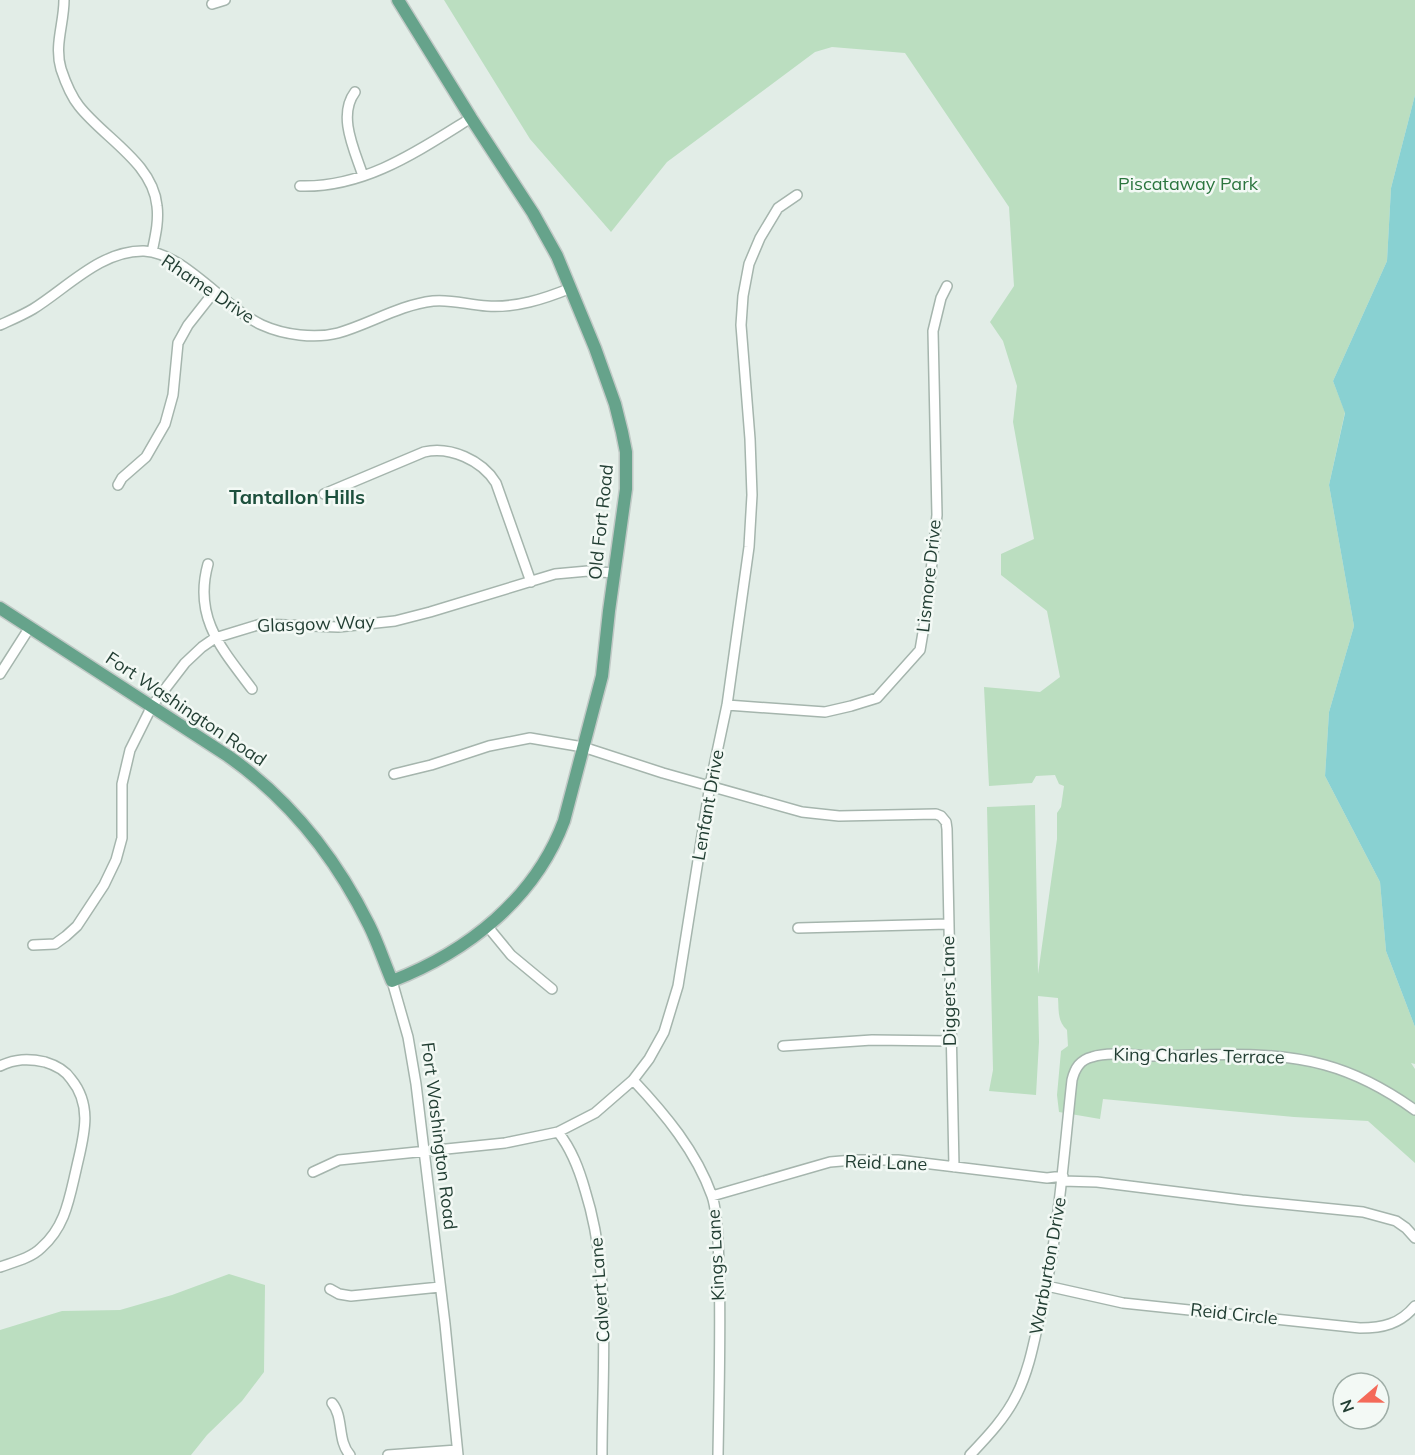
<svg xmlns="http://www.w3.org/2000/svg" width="1415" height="1455" viewBox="0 0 1415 1455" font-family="Mulish,sans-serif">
  <rect width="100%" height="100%" fill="#e2ede7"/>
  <path fill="#bbdec0" d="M444 0H1415V95L1391 188 1387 261 1333 381 1345 412 1329 485 1354 626 1329 712 1325 776 1380 882 1386 951 1415 1027V1064L1411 1063 1415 1069V1163L1368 1121 1294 1117 1103 1099 1100 1119 1059 1112 1057 1095 1061 1051 1068 1046 1067 1030C1057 1021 1059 1010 1058 998L1038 996 1039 1042 1036 1095 989 1091 993 1070 987 807 1035 805 1038 974 1057 839V813L1061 807 1064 786 1059 784 1055 775 1036 776 1032 783 989 786 984 687 1040 692 1060 677 1047 611 1001 575V554L1034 539 1013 422 1017 386 1003 341 990 322 1014 286 1009 207 905 53 832 47 815 52 667 162 611 232 530 139Z
    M229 1274 265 1285 264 1372 242 1401 207 1435 191 1455H0V1330L62 1311 120 1310 172 1295Z"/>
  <path fill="#89d1d2" d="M1415 95V1027L1386 951 1380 882 1325 776 1329 712 1354 626 1329 485 1345 413 1333 381 1387 261 1391 188Z"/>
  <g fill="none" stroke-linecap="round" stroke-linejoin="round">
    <defs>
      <path id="minor" d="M64 0C64 24 54 45 61 69 65 81 71 96 79 106 104 138 153 163 157 206 159 222 155 237 152 252
        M212 4 225 0
        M355 92C337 116 355 151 363 176
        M300 186C365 188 418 151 471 118
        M0 325C11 320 23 315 33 309 67 288 101 250 144 251 183 252 226 309 262 325 284 335 315 339 338 333 370 324 399 305 433 301 451 299 469 305 487 306 516 308 544 299 571 288
        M118 485 122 478 146 457 165 424 173 395 178 343 188 325 214 292
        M324 494 424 452C450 446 482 460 496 483L531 582
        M208 564C193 618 222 649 252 689
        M0 674 30 627
        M727 705 825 712 851 706 877 698 920 650 927 609 937 515 933 331 941 298 947 286
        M394 774 431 765 489 746 530 738 583 747 663 773 802 812 839 816 936 814 941 816 946 822 947 829 954 1167
        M488 927 511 955 552 989
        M798 928 948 924
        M33 945 55 944 66 936 77 926 104 885 116 860 122 838V784L130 750 152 706 185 663 202 647 215 638 261 624 338 627 395 621 430 612 555 574 588 571 614 573
        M392 981 408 1037 416 1084 445 1324 458 1455
        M783 1046 872 1040 950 1041
        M0 1066C15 1059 28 1058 45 1062 55 1065 65 1070 71 1079 94 1107 83 1138 76 1170 69 1200 65 1227 41 1248 31 1258 14 1262 0 1267
        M633 1080C665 1114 696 1151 712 1196 718 1213 718 1245 719 1264 721 1327 719 1391 718 1455
        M558 1132C572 1150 579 1169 585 1190 612 1276 602 1367 602 1455
        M313 1172 339 1160 505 1143 558 1132 595 1113 633 1080 649 1059 664 1032 678 986 683 955 710 785 727 705 749 547 752 495 750 439 741 325 743 296 749 264 760 238 778 208 797 195
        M1062 1181 1097 1182 1242 1200 1363 1212 1396 1221 1406 1228 1415 1238
        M712 1196 830 1162 853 1160H898L1047 1178 1063 1176
        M1047 1286 1123 1303 1360 1328C1383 1328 1400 1324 1415 1306
        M330 1289 339 1294 351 1296 440 1287
        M332 1403C344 1417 337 1441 350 1455
        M388 1455 457 1450
        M970 1455C988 1436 1006 1417 1017 1394 1028 1372 1033 1347 1038 1324 1058 1244 1063 1161 1072 1080 1075 1068 1080 1060 1092 1057 1111 1051 1136 1056 1156 1056 1213 1055 1270 1050 1325 1065 1358 1074 1387 1090 1415 1110"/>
      <path id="major" d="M0 608 228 756C289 799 336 858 369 925 378 943 384 962 392 981 467 952 535 899 564 821L602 676 609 611 626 489V452L622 432 615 404 595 348 557 256 533 213 471 118 398 0"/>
    </defs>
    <use href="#minor" stroke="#a5b5ad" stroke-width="12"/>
    <use href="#major" stroke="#c1c9c6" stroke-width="15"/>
    <use href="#minor" stroke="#fff" stroke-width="9"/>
    <use href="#major" stroke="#66a38b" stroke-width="12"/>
  </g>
  <g text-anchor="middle" stroke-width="5" stroke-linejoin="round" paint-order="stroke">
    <g font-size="18" fill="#2b753e" stroke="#f3f9f5">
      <text x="1188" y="190">Piscataway Park</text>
    </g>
    <g font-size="18" fill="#223e33" stroke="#f3f9f5">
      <text transform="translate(208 289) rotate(34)" y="6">Rhame Drive</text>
      <text transform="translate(601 522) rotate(-84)" y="6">Old Fort Road</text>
      <text transform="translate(929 576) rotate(-84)" y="6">Lismore Drive</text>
      <text transform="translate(316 624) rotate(-2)" y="6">Glasgow Way</text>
      <text transform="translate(186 709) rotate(34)" y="6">Fort Washington Road</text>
      <text transform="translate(708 805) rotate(-80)" y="6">Lenfant Drive</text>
      <text transform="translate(949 991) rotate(-91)" y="6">Diggers Lane</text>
      <text transform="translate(1199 1056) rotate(1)" y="6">King Charles Terrace</text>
      <text transform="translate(439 1136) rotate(83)" y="6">Fort Washington Road</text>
      <text transform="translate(886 1163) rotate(2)" y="6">Reid Lane</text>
      <text transform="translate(716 1255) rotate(-93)" y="6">Kings Lane</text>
      <text transform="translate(1048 1266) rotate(-80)" y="6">Warburton Drive</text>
      <text transform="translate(600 1290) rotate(-94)" y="6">Calvert Lane</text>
      <text transform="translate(1234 1314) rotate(6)" y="6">Reid Circle</text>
    </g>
    <g font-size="20" font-weight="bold" fill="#1d503d" stroke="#f3f9f5">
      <text x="297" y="504">Tantallon Hills</text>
    </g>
  </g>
  <g transform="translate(1361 1401) rotate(250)"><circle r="28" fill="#f3f9f5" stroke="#9faea7" stroke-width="1.5"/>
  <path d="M0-4.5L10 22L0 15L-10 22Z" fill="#f46a59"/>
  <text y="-9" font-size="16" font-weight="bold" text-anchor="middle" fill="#223e33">N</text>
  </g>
</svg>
